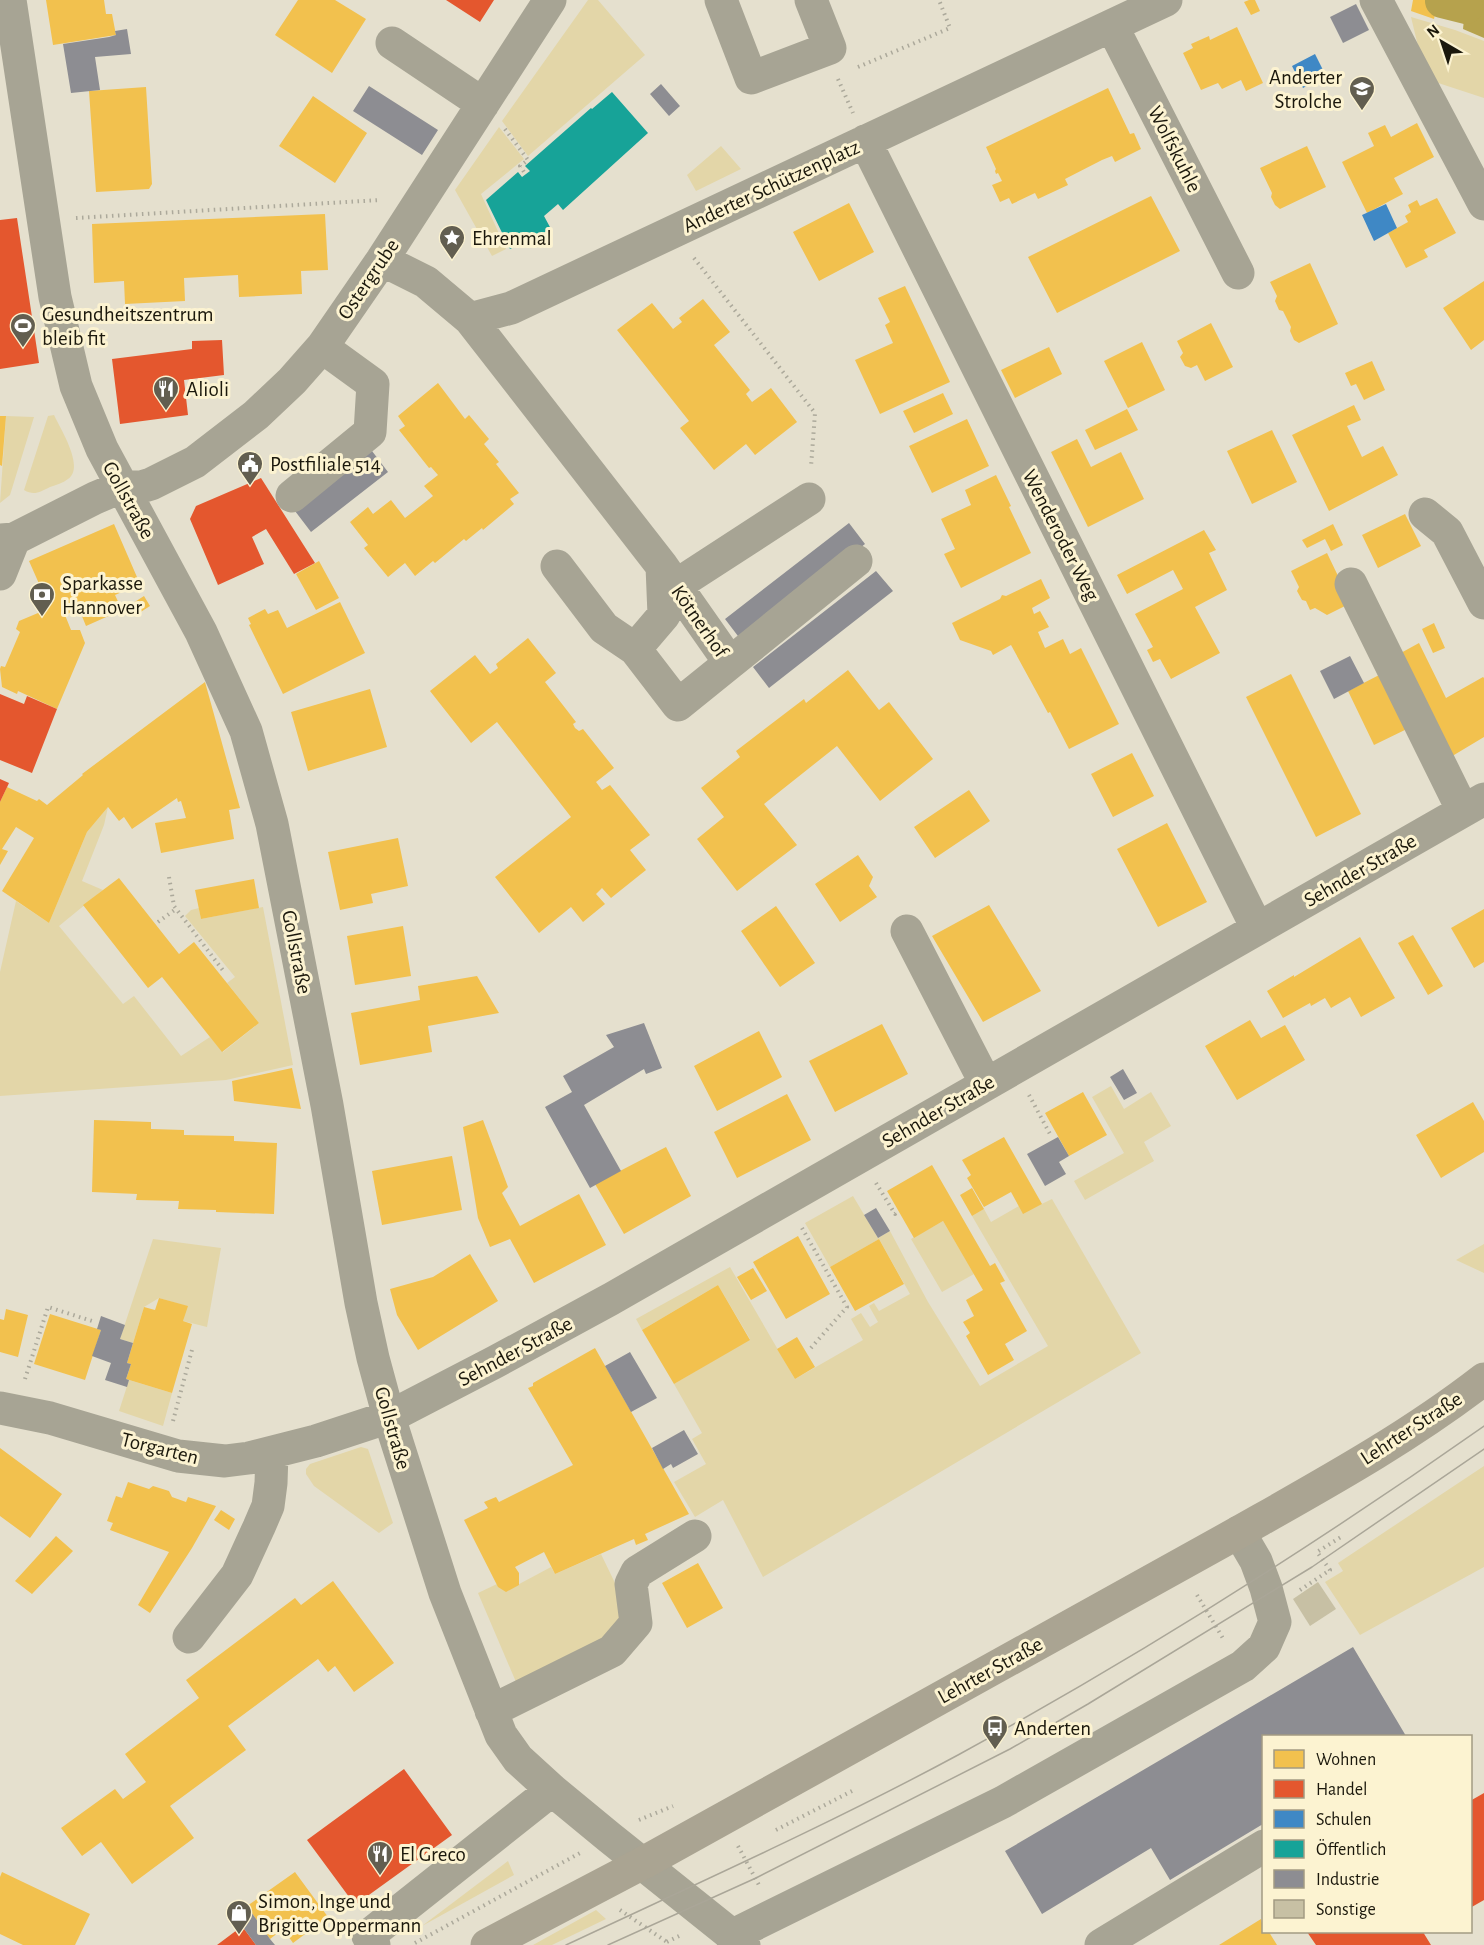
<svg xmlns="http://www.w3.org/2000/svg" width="1484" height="1945" viewBox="0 0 1484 1945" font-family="'Alegreya Sans',sans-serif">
  <rect width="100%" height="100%" fill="#e5e0ce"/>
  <path fill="#e3d6a8" d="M588 0H598L645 55 528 156 502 121Z
    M1411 17 1455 30 1484 41V98L1426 79Z
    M499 127 524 159 481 194 506 249 492 256 455 190Z
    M721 146 741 169 696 191 687 175Z
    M54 415C61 430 85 467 68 479 63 483 56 485 50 487 40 492 34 496 24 490L48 416Z
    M6 416 34 417 10 495 0 503Z
    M108 807 104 825 82 881 103 890 59 926 123 1004 134 996 181 1056 210 1037 223 1052 259 1023 227 983 235 977 185 916 191 910 199 908 201 919 263 907 293 1065 226 1080 0 1096V972L16 901 49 923 87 832Z
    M1111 1086 1124 1109 1151 1092 1171 1126 1144 1142 1154 1161 1085 1200 1074 1181 1124 1153 1092 1097Z
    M853 1196 878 1238 890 1231 928 1302 980 1386 1048 1346 972 1216 984 1209 991 1222 1019 1206 1023 1213 1052 1199 1141 1353 763 1577 723 1500 695 1517 674 1482 706 1464 692 1439 702 1433 674 1384 750 1339 718 1285 642 1330 636 1319 730 1267 795 1379 863 1340 851 1319 861 1313 870 1327 878 1322 869 1306 874 1303 879 1311 910 1294 879 1239 830 1267 805 1223Z
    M943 1221 974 1274 942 1292 911 1239Z
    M153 1239 221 1248 207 1327 183 1321 186 1306 159 1298 144 1307 133 1343 120 1339Z
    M1484 1244V1273L1456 1260Z
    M129 1380 172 1393 163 1426 119 1411Z
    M361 1447 368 1449 393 1523 379 1533 314 1486 306 1474V1469L310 1464Z
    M1484 1466V1567L1360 1635 1325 1582 1343 1571 1338 1563Z
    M601 1554 628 1610 611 1636 519 1689 478 1593 497 1584 506 1591 551 1567 555 1574Z
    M508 1861 514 1875 422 1926Z
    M596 1910 606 1919 552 1945H533Z"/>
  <path fill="#b6a24d" d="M1466 0H1484V38L1463 29Z"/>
  <path fill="#f2c14e" d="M46 0H104L106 14H112L116 35 53 45Z
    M298 0H335L366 19 332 73 275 35Z
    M1249 0H1255L1260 11 1251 15 1244 2Z
    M1413 0H1438L1434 19 1411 11Z
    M1237 27 1263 83 1246 91 1241 80 1222 89 1218 83 1201 90 1183 53 1193 48 1191 44 1209 36 1210 40Z
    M146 87 152 184 149 189 96 192 89 91Z
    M1108 88 1130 134 1134 133 1141 149 1115 162 1112 156 1102 160 1065 179 1068 185 1038 199 1035 193 1012 204 1009 198 1000 202 992 185 1002 181 998 173 996 174 995 171 996 169 986 147Z
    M313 96 367 133 335 183 279 146Z
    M1417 123 1434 157 1394 178 1403 194 1367 213 1342 162 1374 146 1368 133 1385 125 1391 137Z
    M1307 146 1326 187 1280 209 1275 205 1271 197 1272 193 1260 168Z
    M1151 196 1180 251 1057 313 1028 257Z
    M1437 198 1456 233 1424 250 1428 257 1406 268 1388 233 1408 222 1405 216 1411 212 1408 205 1417 200 1420 206Z
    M849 203 874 252 819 281 793 232Z
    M325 214 328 270 301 271 302 294 239 297 238 275 184 278 185 301 125 304 124 281 94 283 92 224Z
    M1310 263 1338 324 1299 343 1294 340 1290 331 1291 327 1283 311 1279 310 1275 301 1277 296 1270 282Z
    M1484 281V340L1471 350 1443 308Z
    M905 286 950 382 880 414 855 360 893 343 885 325 890 322 878 298Z
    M703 299 730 332 714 345 750 390 746 394 752 402 771 388 797 422 755 455 746 444 714 470 680 428 689 421 617 330 652 303 673 329 682 322 679 318Z
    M1211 323 1233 367 1205 381 1197 365 1191 368 1185 366 1180 357 1183 353 1177 341Z
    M1142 342 1165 390 1128 408 1104 361Z
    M1049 347 1062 374 1015 398 1001 370Z
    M1372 361 1385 390 1364 400 1356 384 1351 386 1345 373Z
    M438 383 465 419 469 415 489 439 484 444 499 462 496 464 519 493 510 499 514 504 483 530 482 528 466 541 464 539 435 563 433 561 415 576 405 563 388 577 364 548 368 545 350 522 368 507 373 514 391 500 405 518 433 496 424 486 438 475 431 467 429 468 399 430 405 426 398 416Z
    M943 393 953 414 914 433 903 411Z
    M1354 405 1361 420 1347 426 1362 457 1383 446 1398 475 1329 511 1292 435Z
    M1127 409 1138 430 1095 450 1085 430Z
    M0 416H6L2 466 0 465Z
    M967 419 989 466 932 493 909 446Z
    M1272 430 1297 482 1252 504 1227 451Z
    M1077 439 1091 467 1121 452 1144 499 1088 527 1051 452Z
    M996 475 1011 506 1009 507 1031 553 961 588 944 554 955 549 941 519 971 505 965 490Z
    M1405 514 1421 546 1378 568 1362 535Z
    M114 524 140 584 115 595 122 610 86 626 79 609 65 615 71 630H80L85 643 57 709 18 691 17 694 2 687 0 669 1 666 5 667 20 632 16 629 19 621 38 613 44 595 29 561Z
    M1333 524 1343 545 1331 551 1325 539 1307 548 1302 540Z
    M1204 530 1216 550 1209 553 1227 590 1195 607 1220 653 1171 679 1160 659 1153 662 1147 650 1153 647 1135 614 1183 589 1173 570 1127 594 1117 575Z
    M1327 553 1351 603 1327 615 1315 608 1310 610 1306 601 1302 600 1297 591 1299 587 1291 571Z
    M319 561 339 598 316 610 296 574Z
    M1041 579 1050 598 1032 608 1034 614 1040 611 1049 627 1038 632 1045 648 1063 639 1070 654 1081 648 1119 724 1069 749 1050 712 1048 713 1011 645 993 655 991 651 960 640 952 623 1000 599 1002 595 1006 596Z
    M144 596 150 606 136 615 130 605Z
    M340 602 365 653 283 694 249 625 251 624 248 618 265 609 268 614 278 610 287 628Z
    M1434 623 1445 648 1433 653 1422 629Z
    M528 638 556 673 545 682 576 722 573 724 575 728 579 731 583 729 614 768 596 782 602 790 610 785 650 835 630 850 646 870 611 898 602 888 596 894 605 904 583 922 571 907 539 933 495 877 571 817 497 722 471 743 430 691 475 655 490 674 498 668 496 664Z
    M1419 643 1446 698 1483 677 1484 678V737L1449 758 1399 654Z
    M848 670 879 710 889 702 933 759 880 801 837 746 764 804 797 845 737 891 697 839 724 817 701 788 740 757 736 751 804 699 806 703Z
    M1385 672 1411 727 1374 745 1348 691Z
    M1291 674 1361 814 1316 837 1246 697Z
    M205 682 240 808 229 810 234 839 161 853 155 823 186 818 181 801 178 802 177 798 132 829 124 817 119 821 108 807 87 832 49 923 2 891 34 838 16 827 2 849 8 851 0 865V802L7 787 37 801 39 799 47 805 83 775 82 774Z
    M370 689 387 747 308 771 291 712Z
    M1132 753 1154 796 1113 817 1091 774Z
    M969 790 990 821 935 858 914 827Z
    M1167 823 1207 902 1158 927 1117 849Z
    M398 838 408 886 371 894 373 903 340 910 328 852Z
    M858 855 873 877 869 886 877 897 840 922 815 884Z
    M119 878 179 954 194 942 259 1023 222 1052 162 977 148 988 83 905Z
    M254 879 259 908 201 919 195 890Z
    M989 905 1041 991 983 1022 932 936Z
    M776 906 815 963 780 987 741 931Z
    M1484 909V962L1474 968 1451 928Z
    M403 926 411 976 355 985 347 936Z
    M1413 935 1443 986 1428 995 1398 943Z
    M1360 937 1395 998 1361 1017 1350 997 1331 1008 1325 998 1311 1006 1310 1003 1283 1018 1267 991 1294 975V977Z
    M477 976 499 1013 428 1026 432 1052 360 1065 351 1013 420 1000 418 986Z
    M1250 1020 1261 1038 1285 1025 1305 1060 1237 1100 1205 1046Z
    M882 1024 908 1074 835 1112 809 1061Z
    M759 1031 782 1077 717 1111 694 1066Z
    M292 1068 301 1109 234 1101 232 1081Z
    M1083 1092 1107 1135 1069 1156 1045 1113Z
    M787 1094 811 1140 737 1178 714 1132Z
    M1473 1102 1484 1121V1152L1441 1178 1416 1135Z
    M94 1120 151 1122V1129L184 1130V1135L234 1136V1141L277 1143 274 1214 216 1212V1210L178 1209 179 1201 136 1200 137 1194 92 1192Z
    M483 1120 508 1187 502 1193 520 1226 579 1194 606 1245 534 1283 510 1239 490 1247 478 1218 463 1127Z
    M1004 1137 1042 1204 1023 1214 1011 1192 984 1207 967 1178 971 1175 962 1160Z
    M666 1147 691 1196 624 1234 595 1184Z
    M452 1156 462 1210 382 1225 372 1171Z
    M932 1165 990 1266 995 1263 1005 1281 1000 1283 1027 1331 1005 1344 1014 1360 988 1375 966 1336 970 1333 963 1322 974 1316 966 1300 983 1290 943 1221 914 1238 887 1191Z
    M972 1188 984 1209 972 1216 960 1195Z
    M798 1236 830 1294 786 1319 753 1262Z
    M879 1239 904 1284 855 1311 830 1267Z
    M470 1254 498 1301 418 1350 397 1315 390 1289 433 1277Z
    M753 1268 767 1291 751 1300 737 1277Z
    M718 1285 750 1340 674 1384 642 1330Z
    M159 1298 188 1306 183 1321 192 1324 172 1393 126 1379 131 1364 127 1363 144 1307 155 1310Z
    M6 1309 28 1315 18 1357 0 1352V1319L4 1320Z
    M50 1314 101 1330 85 1380 34 1364Z
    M797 1337 815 1367 795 1379 777 1349Z
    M595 1348 689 1514 645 1534 648 1540 636 1545 634 1539 555 1574 544 1552 515 1567 519 1573V1585L506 1592 498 1587 464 1520 488 1508 484 1502 496 1497 499 1502 573 1465 528 1388 533 1386V1383Z
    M0 1448 62 1494 30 1538 0 1516Z
    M128 1482 149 1489 153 1486 169 1491 172 1497 186 1502 188 1497 216 1506 192 1548 150 1613 138 1605 169 1552 110 1530 113 1523 107 1521 116 1496 122 1498Z
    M221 1510 235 1519 229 1530 214 1520Z
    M56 1536 73 1551 32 1594 15 1581Z
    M698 1563 723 1608 687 1628 662 1583Z
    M333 1581 394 1663 354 1692 335 1666 328 1672 318 1659 228 1726 246 1750 170 1806 194 1838 132 1884 101 1842 82 1856 61 1828 115 1789 123 1799 146 1782 125 1754 199 1698 186 1680 295 1598 301 1605Z
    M2 1872 90 1914 75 1945H23L0 1934V1877Z
    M295 1872 328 1917 293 1943 283 1929 270 1939 247 1906Z
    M1261 1919 1264 1932H1269L1277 1945H1219Z"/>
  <path fill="#e4572e" d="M446 0H494L480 22Z
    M17 218 39 363 0 369V220Z
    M222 340 224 375 184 380 188 415 120 424 112 359 192 349V341Z
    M261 478 315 563 294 574 266 529 252 537 264 564 218 585 190 519 196 506Z
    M0 694 24 704 27 696 57 709 32 773 0 760Z
    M0 779 9 783 0 802Z
    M404 1769 452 1835 355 1905 307 1840Z
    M1484 1793V1900L1470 1908V1801Z
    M242 1926 256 1945H217L241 1927Z
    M1307 1932H1423L1431 1945H1316Z"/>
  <path fill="#3f88c5" d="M1315 54 1326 76 1303 88 1292 66Z
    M1386 204 1397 228 1374 241 1362 215Z"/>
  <path fill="#17a398" d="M612 92 648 133 563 210 558 204 544 216 551 229 510 249 486 200 518 172 522 177 530 171 525 166 591 108 592 109Z"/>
  <path fill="#8d8d92" d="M1356 4 1369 30 1343 43 1330 17Z
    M127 29 131 54 95 57 100 90 71 93 63 44 109 37 116 35 115 31Z
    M661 84 680 106 669 116 650 94Z
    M369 86 438 130 422 155 353 111Z
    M372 451 388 472 311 532 295 511Z
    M849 523 865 544 741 640 725 619Z
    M876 571 893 591 769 688 753 667Z
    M1350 656 1364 683 1334 699 1320 671Z
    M644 1023 662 1068 646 1074 644 1069 584 1105 621 1171 590 1188 545 1107 572 1092 563 1076 614 1047 606 1035Z
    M1123 1069 1137 1093 1124 1100 1110 1077Z
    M1058 1137 1069 1156 1059 1162 1066 1174 1045 1186 1027 1154Z
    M876 1208 890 1231 878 1238 864 1215Z
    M101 1316 125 1325 120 1339 133 1343 127 1363 131 1364 126 1379 129 1380 127 1387 105 1380 111 1363 92 1356 101 1330 97 1329Z
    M630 1352 657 1398 631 1412 605 1366Z
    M684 1430 698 1454 673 1468 671 1464 663 1469 652 1448Z
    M1353 1647 1406 1736H1264L1263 1824 1170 1880 1151 1848 1042 1914 1005 1851Z
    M247 1906 270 1939 275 1945H256L242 1926 241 1927 233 1917Z"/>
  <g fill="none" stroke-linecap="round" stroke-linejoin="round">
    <path stroke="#b6a24d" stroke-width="34" d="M1442 1 1466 7"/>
  </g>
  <path fill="#c7c0a4" d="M1318 1582 1336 1609 1310 1626 1293 1599Z"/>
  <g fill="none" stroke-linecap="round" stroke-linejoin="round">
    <path stroke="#aca99b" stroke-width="4" stroke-dasharray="1.5 4.5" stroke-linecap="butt" d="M858 67 950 28 939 0
      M838 79 853 113
      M505 129 528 160 520 166 526 175
      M76 218 380 200
      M694 258 815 413 811 467
      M169 877 174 906 225 973
      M158 922 176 909
      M1029 1095 1050 1134
      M876 1183 895 1214 898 1211
      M802 1228 847 1307 810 1349
      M25 1379 48 1307 92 1321
      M173 1421 193 1346
      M1300 1590 1330 1570 1317 1552 1341 1537
      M1197 1595 1224 1640
      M639 1820 673 1806
      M776 1830 852 1791
      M738 1846 760 1887
      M620 1910 667 1942 668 1945
      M667 1942 679 1936
      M415 1943 580 1853"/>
    <path stroke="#a7a494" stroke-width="33" d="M10 0 55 297 76 386 102 449 201 632 246 731 272 824 327 1105 361 1303 373 1358 389 1417 445 1593 501 1735 518 1759 552 1790 609 1837 744 1945
      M721 0 751 78 830 48 811 0
      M1376 0 1484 204
      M1112 26 1238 273
      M392 43 483 104
      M865 141 1257 928
      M382 260 426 282 470 319 511 308 1166 0
      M470 319 662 566 730 663 678 705 635 649 664 615 662 566
      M292 496 370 432 373 384 322 347
      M1425 514 1447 532 1484 603
      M0 540 14 539 95 498 121 487H141L151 484 195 462 256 415 292 381 322 347 382 260 550 0
      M557 566 604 628 635 649
      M0 574 14 539
      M1351 584 1463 811
      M675 586 809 499
      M730 663 856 561
      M907 931 986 1084
      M0 1408 50 1418 178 1456 225 1461 249 1458 316 1441 389 1417 495 1362 611 1299 1484 799
      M189 1637 237 1575 259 1527 268 1506 271 1483 272 1453
      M491 1711 612 1651 636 1623 631 1584 637 1572 695 1536
      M731 1936 1003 1802 1243 1666 1264 1647 1275 1622 1266 1588 1256 1561 1239 1532
      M374 1945 368 1936 552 1790
      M1101 1945 1264 1846"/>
    <path stroke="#aaa492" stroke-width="33" d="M487 1945 643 1863 1239 1532C1322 1485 1408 1438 1484 1379"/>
    <path stroke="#aaa698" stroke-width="1.5" d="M566 1945C698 1883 830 1824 958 1755 1139 1656 1315 1545 1484 1426
      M608 1945 756 1878 1010 1749 1088 1704 1312 1567 1484 1449"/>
  </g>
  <defs>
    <symbol id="school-pin" viewBox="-11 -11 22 30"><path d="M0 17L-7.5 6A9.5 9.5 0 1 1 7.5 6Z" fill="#625e50" stroke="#fcf3d1"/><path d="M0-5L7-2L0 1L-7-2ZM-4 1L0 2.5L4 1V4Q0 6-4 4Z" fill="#fff"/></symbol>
    <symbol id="sight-pin" viewBox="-11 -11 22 30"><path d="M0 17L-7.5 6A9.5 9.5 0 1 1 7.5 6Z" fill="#625e50" stroke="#fcf3d1"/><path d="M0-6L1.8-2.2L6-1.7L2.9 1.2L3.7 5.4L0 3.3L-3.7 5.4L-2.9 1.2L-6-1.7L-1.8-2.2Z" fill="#fff"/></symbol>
    <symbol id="stadium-pin" viewBox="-11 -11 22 30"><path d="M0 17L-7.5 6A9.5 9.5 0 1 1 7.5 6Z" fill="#625e50" stroke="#fcf3d1"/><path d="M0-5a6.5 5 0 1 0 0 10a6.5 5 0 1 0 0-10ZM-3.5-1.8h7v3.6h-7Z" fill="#fff"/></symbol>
    <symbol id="restaurant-pin" viewBox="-11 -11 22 30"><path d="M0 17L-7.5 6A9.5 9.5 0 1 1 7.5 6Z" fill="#625e50" stroke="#fcf3d1"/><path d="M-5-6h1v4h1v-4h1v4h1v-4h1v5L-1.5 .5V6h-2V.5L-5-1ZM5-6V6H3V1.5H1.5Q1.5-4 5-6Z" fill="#fff"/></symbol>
    <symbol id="civic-pin" viewBox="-11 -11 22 30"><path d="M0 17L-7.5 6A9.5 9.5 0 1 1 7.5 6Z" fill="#625e50" stroke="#fcf3d1"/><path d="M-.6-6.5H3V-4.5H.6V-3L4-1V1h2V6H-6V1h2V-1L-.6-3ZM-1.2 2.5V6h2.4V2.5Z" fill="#fff"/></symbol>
    <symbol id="bank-pin" viewBox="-11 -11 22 30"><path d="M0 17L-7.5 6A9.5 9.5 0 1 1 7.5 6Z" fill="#625e50" stroke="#fcf3d1"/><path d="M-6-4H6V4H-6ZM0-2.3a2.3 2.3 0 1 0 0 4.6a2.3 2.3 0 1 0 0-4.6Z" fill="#fff"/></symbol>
    <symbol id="bus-pin" viewBox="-11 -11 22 30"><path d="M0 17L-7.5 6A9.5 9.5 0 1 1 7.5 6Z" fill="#625e50" stroke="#fcf3d1"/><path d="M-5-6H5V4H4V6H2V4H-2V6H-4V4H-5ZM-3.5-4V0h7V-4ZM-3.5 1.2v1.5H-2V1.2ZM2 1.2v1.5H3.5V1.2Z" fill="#fff"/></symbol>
    <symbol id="shop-pin" viewBox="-11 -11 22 30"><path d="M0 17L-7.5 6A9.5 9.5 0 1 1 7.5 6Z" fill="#625e50" stroke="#fcf3d1"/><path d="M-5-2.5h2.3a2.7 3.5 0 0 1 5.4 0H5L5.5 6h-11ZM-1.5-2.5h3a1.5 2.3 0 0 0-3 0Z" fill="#fff"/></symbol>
  </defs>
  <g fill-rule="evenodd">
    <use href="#school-pin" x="1347" y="74" width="30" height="40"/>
    <use href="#sight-pin" x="437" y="223" width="30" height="40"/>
    <use href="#stadium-pin" x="8" y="311" width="30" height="40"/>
    <use href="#restaurant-pin" x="151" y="374" width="30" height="40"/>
    <use href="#civic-pin" x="235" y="449" width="30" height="40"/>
    <use href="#bank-pin" x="27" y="580" width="30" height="40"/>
    <use href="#bus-pin" x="980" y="1713" width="30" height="40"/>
    <use href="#restaurant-pin" x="365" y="1839" width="30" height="40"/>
    <use href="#shop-pin" x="224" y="1898" width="30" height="40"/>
  </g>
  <g text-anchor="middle" stroke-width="6" stroke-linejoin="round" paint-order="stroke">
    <g font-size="21" fill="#1b180c" stroke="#fcf3d1" text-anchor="start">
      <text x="1342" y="84" text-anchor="end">Anderter<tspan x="1342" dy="24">Strolche</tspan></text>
      <text x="472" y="245">Ehrenmal</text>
      <text x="42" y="321">Gesundheitszentrum<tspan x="42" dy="24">bleib fit</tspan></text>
      <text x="186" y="396">Alioli</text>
      <text x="270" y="471">Postfiliale 514</text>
      <text x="62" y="590">Sparkasse<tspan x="62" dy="24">Hannover</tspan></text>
      <text x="1014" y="1735">Anderten</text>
      <text x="400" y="1861">El Greco</text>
      <text x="258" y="1908">Simon, Inge und<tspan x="258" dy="24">Brigitte Oppermann</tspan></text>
    </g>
    <g font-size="21" fill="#1b180c" stroke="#fcf3d1">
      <text transform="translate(1175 149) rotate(63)" y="7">Wolfskuhle</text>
      <text transform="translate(771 186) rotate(-25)" y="7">Anderter Schützenplatz</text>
      <text transform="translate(368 279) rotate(-56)" y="7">Ostergrube</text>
      <text transform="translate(129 500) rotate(61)" y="7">Gollstraße</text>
      <text transform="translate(1061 535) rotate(63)" y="7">Wenderoder Weg</text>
      <text transform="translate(700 621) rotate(55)" y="7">Kötnerhof</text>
      <text transform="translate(1360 870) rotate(-30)" y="7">Sehnder Straße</text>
      <text transform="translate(297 952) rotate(79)" y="7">Gollstraße</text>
      <text transform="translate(938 1111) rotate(-30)" y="7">Sehnder Straße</text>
      <text transform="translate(515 1351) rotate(-28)" y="7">Sehnder Straße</text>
      <text transform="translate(393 1428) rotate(74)" y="7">Gollstraße</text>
      <text transform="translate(1411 1428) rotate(-33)" y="7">Lehrter Straße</text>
      <text transform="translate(160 1448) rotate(14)" y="7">Torgarten</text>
      <text transform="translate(990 1670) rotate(-29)" y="7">Lehrter Straße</text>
    </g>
  </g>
  <rect x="1262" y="1735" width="210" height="198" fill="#fcf3d1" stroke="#a29b82" stroke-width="1.5"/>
  <rect x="1274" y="1750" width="30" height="18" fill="#f2c14e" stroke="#a29b82" stroke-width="1.5"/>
  <text x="1316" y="1765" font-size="18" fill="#1b180c">Wohnen</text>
  <rect x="1274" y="1780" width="30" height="18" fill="#e4572e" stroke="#a29b82" stroke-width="1.5"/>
  <text x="1316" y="1795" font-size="18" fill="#1b180c">Handel</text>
  <rect x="1274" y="1810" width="30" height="18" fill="#3f88c5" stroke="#a29b82" stroke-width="1.5"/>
  <text x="1316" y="1825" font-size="18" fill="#1b180c">Schulen</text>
  <rect x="1274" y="1840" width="30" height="18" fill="#17a398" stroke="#a29b82" stroke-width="1.5"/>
  <text x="1316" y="1855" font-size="18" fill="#1b180c">Öffentlich</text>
  <rect x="1274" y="1870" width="30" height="18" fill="#8d8d92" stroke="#a29b82" stroke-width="1.5"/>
  <text x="1316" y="1885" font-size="18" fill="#1b180c">Industrie</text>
  <rect x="1274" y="1900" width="30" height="18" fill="#c7c0a4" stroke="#a29b82" stroke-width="1.5"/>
  <text x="1316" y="1915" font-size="18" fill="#1b180c">Sonstige</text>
  <g transform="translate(1442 42) rotate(321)" stroke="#fcf3d1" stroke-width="4.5" paint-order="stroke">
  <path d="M0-4.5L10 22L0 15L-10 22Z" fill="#1b180c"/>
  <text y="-9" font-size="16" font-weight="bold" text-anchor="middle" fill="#1b180c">N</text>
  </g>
</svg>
